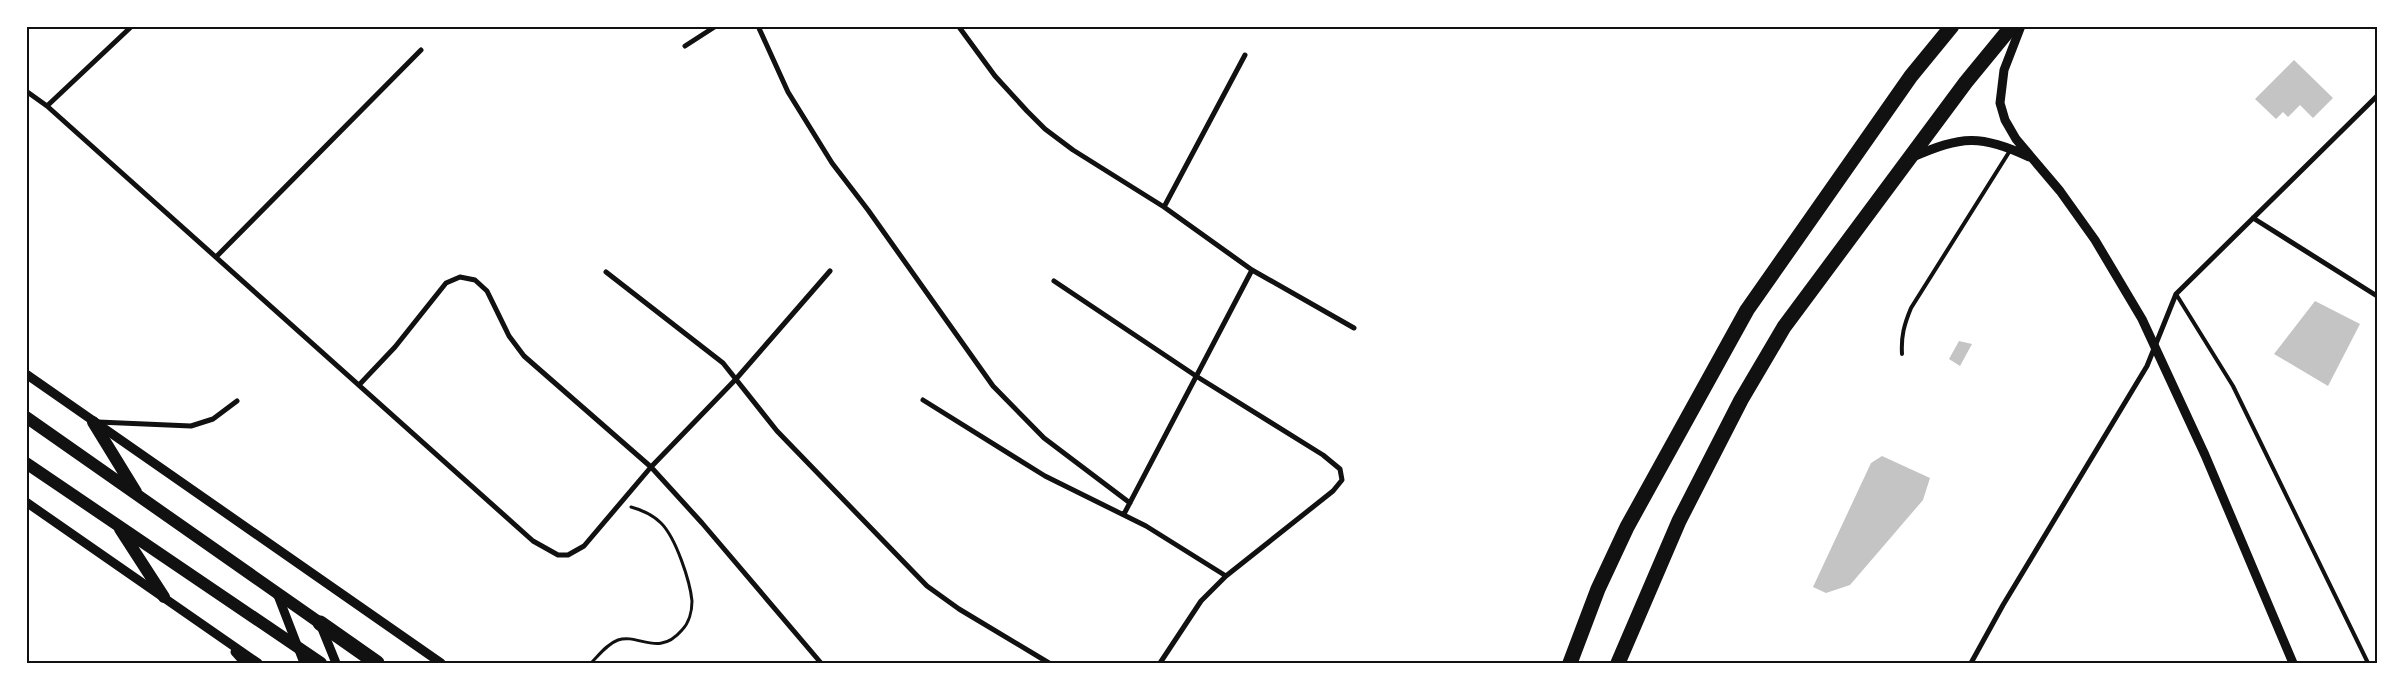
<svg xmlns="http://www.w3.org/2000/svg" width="2403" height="689" viewBox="0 0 2403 689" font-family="'Nunito Sans',sans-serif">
  <rect width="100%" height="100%" fill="#fff"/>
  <path fill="#c4c4c4" d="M2294 60 2333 98 2313 118 2300 105 2288 117 2283 112 2276 119 2255 99Z
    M2315 301 2360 324 2328 386 2274 354Z
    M1959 341 1972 344 1960 366 1949 359Z
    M1882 456 1930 478 1923 500 1850 585 1826 593 1813 587 1871 463Z"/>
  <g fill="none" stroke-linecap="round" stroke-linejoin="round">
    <path stroke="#111" stroke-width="3" d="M591 663C599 655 607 644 618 640 639 633 658 658 682 630 689 623 692 611 692 601 690 581 676 538 661 523 653 515 642 510 631 507"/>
    <path stroke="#111" stroke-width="4" d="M2176 294 2233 386 2368 663
      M1902 354C1901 336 1904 325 1911 308L2011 149"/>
    <path stroke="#111" stroke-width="5" d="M758 26 788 92 832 163 868 210 993 386 1044 438 1130 503
      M959 27 995 76 1027 111 1045 129 1073 150 1164 207 1252 270 1354 328
      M685 46 716 26
      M26 91 47 106 533 541 558 555H568L584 546 651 467 736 379 830 271
      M47 106 132 26
      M1164 207 1245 55
      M2253 218 2377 296
      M216 257 421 50
      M606 272 723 363 777 431 927 586 959 609 1049 663
      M1054 281 1196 376 1323 455 1340 469 1342 480 1333 491 1226 576
      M359 385 395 347 446 283 460 277 475 280 487 291 509 336 524 356 651 467 702 523 821 663
      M923 400 1045 476 1146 526 1226 576 1201 601 1160 663
      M98 422 191 426 213 419 237 401
      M1124 514 1252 270
      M1971 663 2003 605 2147 366 2176 294 2377 96"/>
    <path stroke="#111" stroke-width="9" d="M2021 26 2004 70 2000 103 2005 120 2016 139 2060 191 2095 240 2142 319 2205 455 2293 663
      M1913 157C1961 136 1981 134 2029 157
      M26 374 441 663
      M26 502 258 663
      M277 593 304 663
      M321 626 336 663
      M235 652 245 663"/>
    <path stroke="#111" stroke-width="12" d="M26 417 320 623
      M93 422 136 492
      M26 463 321 663
      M120 529 164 597"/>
    <path stroke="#111" stroke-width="15" d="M320 623 377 663
      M1570 663 1598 589 1627 527 1747 310 1911 76 1952 26
      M1618 663 1679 521 1741 400 1784 327 1966 82 2012 26"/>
  </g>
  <rect width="2403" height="689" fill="none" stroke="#ffffff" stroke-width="55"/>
  <rect x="28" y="28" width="2348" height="634" fill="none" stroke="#111" stroke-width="2"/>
</svg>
